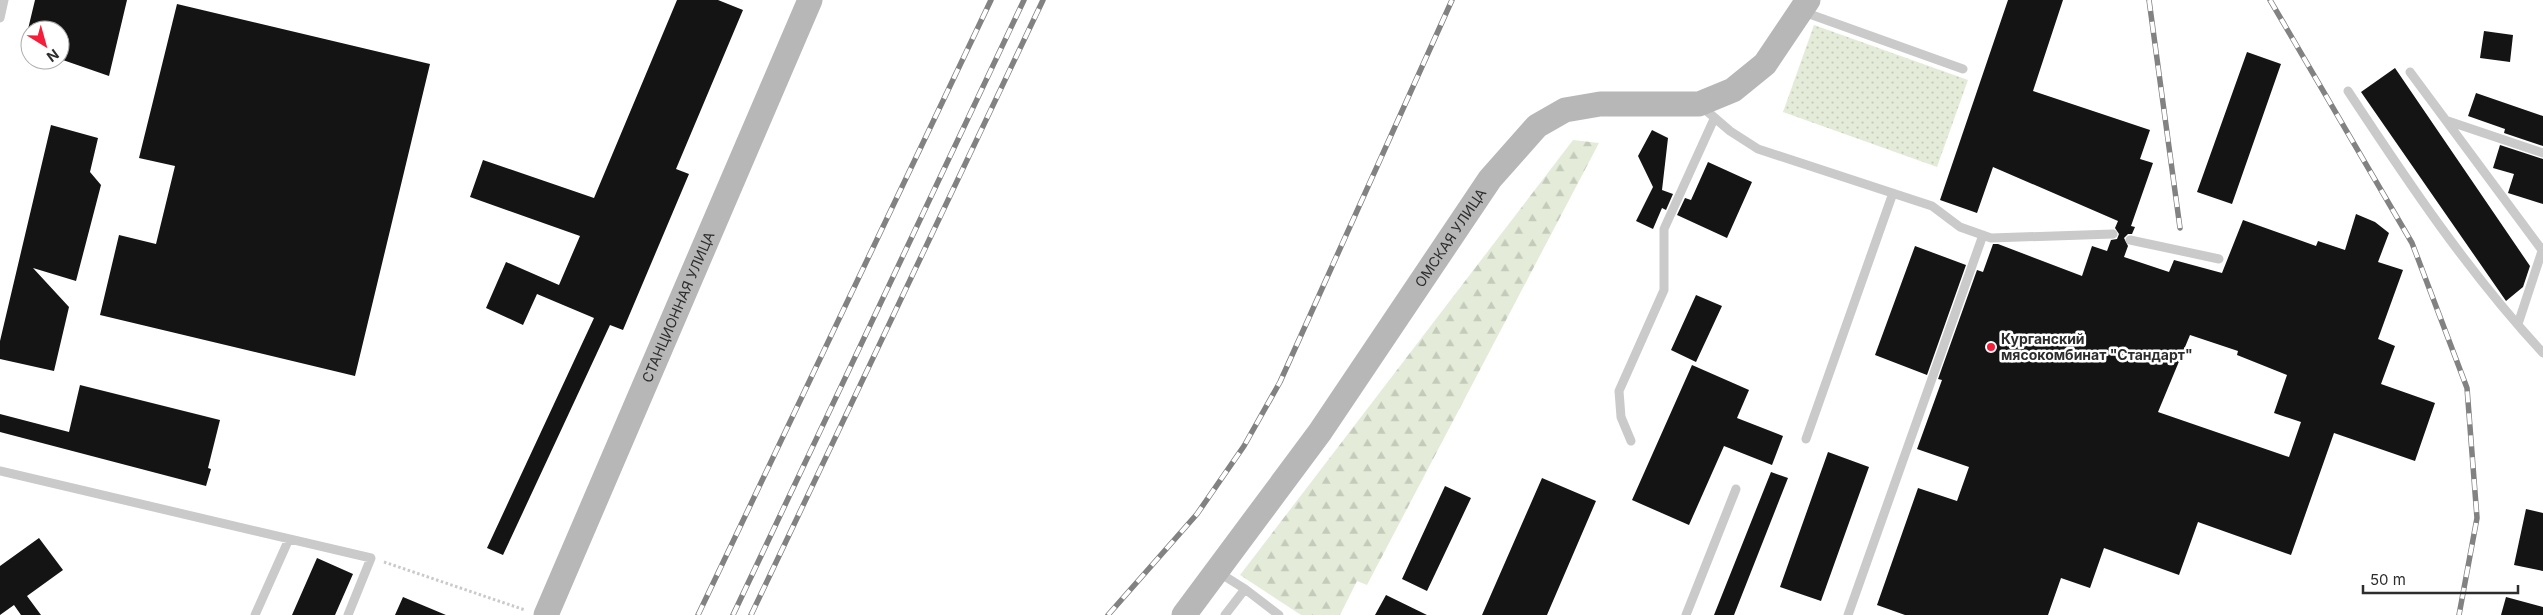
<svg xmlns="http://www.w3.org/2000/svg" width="2543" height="615" viewBox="0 0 2543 615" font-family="Inter,sans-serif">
  <defs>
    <pattern id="grass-dots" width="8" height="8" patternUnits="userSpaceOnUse" patternTransform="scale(1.25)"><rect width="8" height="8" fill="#e4ecd9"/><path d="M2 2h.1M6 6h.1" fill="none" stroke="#c4cbbb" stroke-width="1.8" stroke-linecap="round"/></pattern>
    <pattern id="forest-firs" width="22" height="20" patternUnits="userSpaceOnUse" patternTransform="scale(1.25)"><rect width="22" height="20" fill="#e4ecd9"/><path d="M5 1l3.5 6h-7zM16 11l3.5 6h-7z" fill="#c4cbbb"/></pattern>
  </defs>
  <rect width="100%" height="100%" fill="#fff"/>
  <path fill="url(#grass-dots)" d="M1814 25 1968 80 1937 167 1783 112Z"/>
  <path fill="url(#forest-firs)" d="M1573 140 1599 143 1367 585 1357 581 1340 615H1301L1240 575Z"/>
  <path fill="#141414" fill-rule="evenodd" d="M35 0H127L109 76 60 59V30H30V52L23 50Z
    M677 0H718L743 10 676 169 689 174 623 330 610 325 503 555 487 548 594 318 537 294 523 325 486 308 506 262 559 285 580 236 470 197 483 160 594 198Z
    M2008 0H2063L2033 91 2150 130 2140 159 2153 163 2131 226 2135 227 2132 234H2128L2124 238 2128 246 2124 257 2169 272 2174 260 2222 273 2243 220 2316 246 2318 241 2345 250 2356 214 2375 222 2389 233 2378 262 2403 270 2378 339 2395 346 2381 384 2435 403 2415 461 2334 433 2291 555 2198 522 2179 575 2104 548 2090 588 2061 578 2048 615H1905L1877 605 1918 488 1957 501 1969 467 1917 449 1942 380 1938 379 1977 270 1983 272 1993 244H1998L2082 276 2092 246 2107 251 2111 240 2117 239 2119 234 2115 228 2118 221 1993 167 1977 213 1940 200ZM2190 335 2238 351 2237 355 2287 375 2274 413 2301 422 2289 457 2158 412Z
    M177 4 430 64 355 376 100 315 119 235 156 244 175 166 139 158Z
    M2484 31 2513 35 2510 62 2480 58Z
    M2247 52 2281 64 2232 204 2197 192Z
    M2395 68 2530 266 2523 287 2506 301 2361 92Z
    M2476 93 2543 116V146L2504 133 2505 129 2468 116Z
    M51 125 98 138 90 172 101 185 76 281 33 268 69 307 54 371 0 359V341Z
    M1652 130 1668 138 1662 190 1673 194 1666 210 1662 208 1653 229 1636 221 1653 187 1638 156Z
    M2500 145 2543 159V204L2508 193 2514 174 2493 168Z
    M1708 162 1752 182 1727 238 1677 215 1685 198 1691 200Z
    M1915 246 1966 265 1927 375 1875 355Z
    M1696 295 1722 306 1696 362 1671 350Z
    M1692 365 1749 390 1737 418 1783 436 1772 465 1724 446 1689 525 1632 500Z
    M80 385 220 420 208 468 211 469 206 486 0 432V414L69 432Z
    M1828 452 1869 467 1821 601 1780 587Z
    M1771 472 1788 478 1734 615H1714Z
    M1542 478 1596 501 1547 615H1482Z
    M1445 486 1471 498 1427 591 1402 579Z
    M2526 509 2543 513V571L2514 565Z
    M39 538 63 570 27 596 41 615H21L14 605 0 615V566Z
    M317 558 353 574 335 615H292Z
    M1386 595 1427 615H1375Z
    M403 597 446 615H395Z
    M2506 597 2543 607V615H2501Z"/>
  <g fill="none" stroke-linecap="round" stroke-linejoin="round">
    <path stroke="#cacaca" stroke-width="3" stroke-dasharray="2.5 2.5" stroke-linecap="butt" d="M384 562 525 610"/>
    <path stroke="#cacaca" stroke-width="9" d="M1801 11 1963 69
      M0 18 4 0
      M2410 72 2542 250
      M2348 91C2408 182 2468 272 2543 353
      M1701 106 1730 131 1758 149 1932 206 1960 227 1991 238 2113 234
      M2448 121 2543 153
      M2130 240 2219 259
      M2518 324 2543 248
      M1806 439 1893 193
      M1631 441 1621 417 1619 391 1664 290V229L1714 119
      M0 471 371 558 348 615
      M1218 572 1245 589
      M255 615 289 539
      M1225 615 1245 589 1279 615
      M1686 615 1736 489
      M1848 615 1983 235"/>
    <g stroke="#b7b7b7" stroke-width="25">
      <path id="s1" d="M546 615 810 0"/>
      <path id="s2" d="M1184 615 1320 432 1490 179 1537 126 1565 110 1600 104H1699L1733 90 1765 64 1808 0"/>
    </g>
    <defs>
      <path id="rail" d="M2149 0 2180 228
        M2270 0 2412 243 2467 388 2477 518 2459 615
        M698 615 991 0
        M733 615 1024 0
        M751 615 1043 0
        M1108 615 1197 514 1244 446 1280 382 1452 0"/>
    </defs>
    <use href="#rail" stroke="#828282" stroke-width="5.5"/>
    <use href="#rail" stroke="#fff" stroke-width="4" stroke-dasharray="11" stroke-linecap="butt"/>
  </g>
  <circle fill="#f61d3a" stroke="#fff" stroke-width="2" cx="1991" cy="347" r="5"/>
  <g text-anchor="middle" stroke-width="5" stroke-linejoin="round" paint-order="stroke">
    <g font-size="14" fill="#2d2d2d" stroke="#fff">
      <text dy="5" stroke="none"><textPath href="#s2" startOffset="462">ОМСКАЯ УЛИЦА</textPath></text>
      <text dy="5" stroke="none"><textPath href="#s1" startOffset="335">СТАНЦИОННАЯ УЛИЦА</textPath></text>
    </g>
    <g font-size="14" font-weight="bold" fill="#2d2d2d" stroke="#fff" text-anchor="start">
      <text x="2001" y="344">Курганский<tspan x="2001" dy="16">мясокомбинат "Стандарт"</tspan></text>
    </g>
  </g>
  <g transform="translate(45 45) rotate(143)"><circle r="24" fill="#ffffff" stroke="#ababab"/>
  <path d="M0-4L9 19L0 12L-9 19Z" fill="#f61d3a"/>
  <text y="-8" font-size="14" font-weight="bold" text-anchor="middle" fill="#2d2d2d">N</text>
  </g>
  <path d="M2363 585v8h155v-8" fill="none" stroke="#2d2d2d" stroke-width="2.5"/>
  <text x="2370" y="585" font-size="15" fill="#2d2d2d" stroke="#ffffff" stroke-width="4" paint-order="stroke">50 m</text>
</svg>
